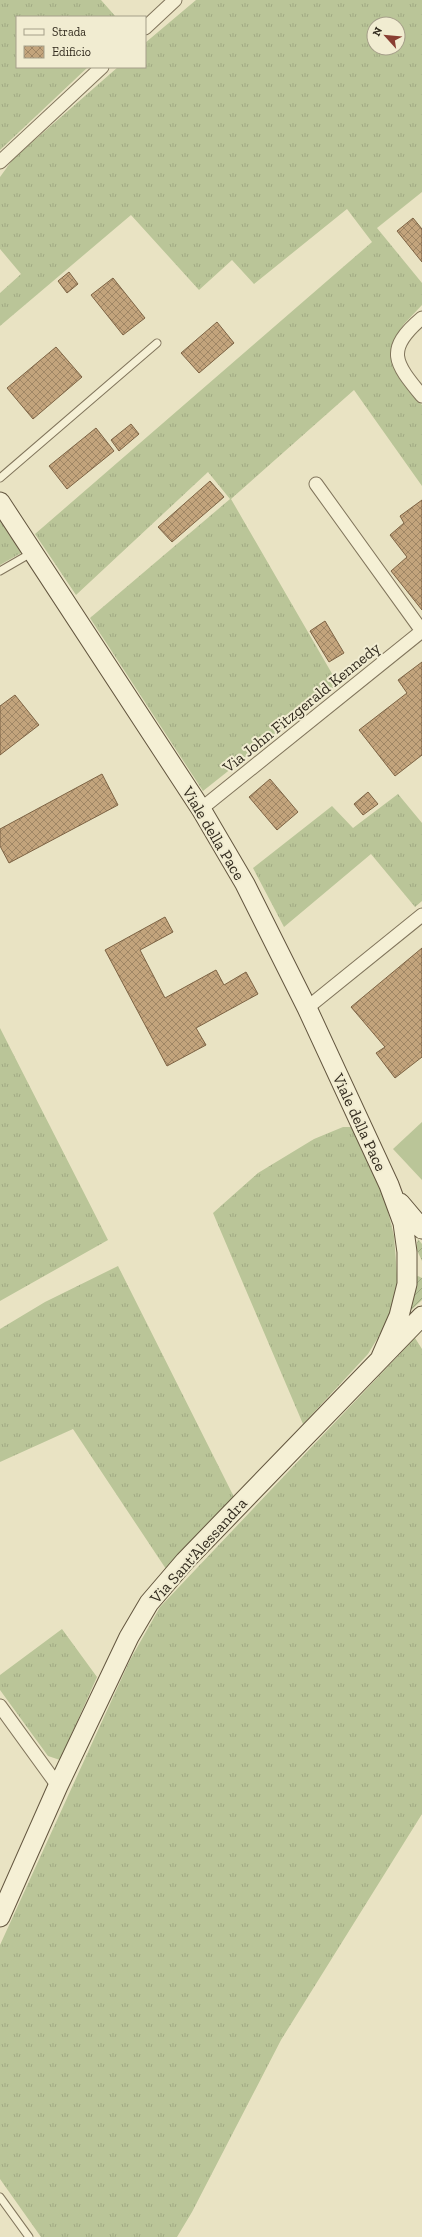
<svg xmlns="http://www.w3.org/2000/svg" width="422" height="2237" viewBox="0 0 422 2237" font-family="'Zilla Slab',serif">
  <defs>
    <pattern id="grass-tufts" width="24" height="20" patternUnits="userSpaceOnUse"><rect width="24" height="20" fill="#bac598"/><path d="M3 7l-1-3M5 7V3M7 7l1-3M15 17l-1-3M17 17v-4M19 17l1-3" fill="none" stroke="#a0a983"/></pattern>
    <pattern id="garden-furrows" width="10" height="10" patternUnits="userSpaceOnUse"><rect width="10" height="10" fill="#bac598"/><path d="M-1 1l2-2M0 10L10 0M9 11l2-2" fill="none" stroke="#a0a983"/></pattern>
    <pattern id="building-cross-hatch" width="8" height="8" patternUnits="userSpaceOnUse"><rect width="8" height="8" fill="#c3a47c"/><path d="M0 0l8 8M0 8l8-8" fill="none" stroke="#9f8665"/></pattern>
  </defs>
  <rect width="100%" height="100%" fill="#e9e3c3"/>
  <path fill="url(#grass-tufts)" fill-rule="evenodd" d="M0 0H101L116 17H17V67H88L0 150Z
    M196 0H422V192L377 228 422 283V305L404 324 393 342 391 358 397 373 422 405V486L354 390 231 499 338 684 203 791 90 618 230 499 208 472 76 595 35 534 372 242 347 209 254 284 232 260 199 290 131 215 0 326V293L21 274 0 249V177L13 159 118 67H145V43ZM374 24H398V48H374Z
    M0 521 21 553 0 565Z
    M398 794 422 823V901L415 907 371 854 284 927 253 868 332 806 353 828Z
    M0 1028 108 1240 0 1301Z
    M343 1127H352L385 1199 394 1236 398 1288 388 1321 368 1354 303 1424 213 1213 258 1173 314 1139Z
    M118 1266 234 1497 166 1569 73 1429 0 1462V1329L45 1302Z
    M415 1338 422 1349V1814L281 2040 192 2212 177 2237H41L0 2179V1945L130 1660 160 1607Z
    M62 1629 97 1677 60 1760 48 1756 0 1690V1675Z"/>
  <path fill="#bac598" d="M422 1122V1180L393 1149Z"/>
  <path fill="url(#garden-furrows)" d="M418 1239 422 1244V1261L416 1248Z
    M418 1276 422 1278V1300L407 1314 414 1278Z"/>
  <path fill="url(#building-cross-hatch)" stroke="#7d6344" d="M413 218 422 229V262L397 231Z
    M69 272 78 284 67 293 58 281Z
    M113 278 145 318 123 335 91 295Z
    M217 322 234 343 199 373 181 353Z
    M56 347 82 377 33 419 7 388Z
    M131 424 139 434 119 451 111 440Z
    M96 428 114 451 67 489 49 466Z
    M210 481 224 497 172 542 158 527Z
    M422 500V610L391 571 407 557 390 535 404 523 400 516Z
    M325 621 344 653 329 662 310 631Z
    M422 662V755L395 776 359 730 407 693 398 680Z
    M15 695 39 725 0 755V706Z
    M102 774 118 805 9 863 0 846V829Z
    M270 779 298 812 277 830 249 797Z
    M368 792 378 804 363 815 354 804Z
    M165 917 173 932 140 950 165 998 216 970 224 985 246 972 258 994 196 1028 206 1045 167 1066 105 950Z
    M422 948V1057L395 1078 376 1053 385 1047 351 1007Z"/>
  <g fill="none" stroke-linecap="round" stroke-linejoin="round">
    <defs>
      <path id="lane" d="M0 478 157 343
        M0 571 33 552
        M0 2197 29 2237"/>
      <path id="street" d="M145 28 175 0
        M0 162 102 67
        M422 318C384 350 395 363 422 396
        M316 484 422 631
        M201 809 422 631
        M307 1008 422 915
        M0 1706 58 1786"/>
      <path id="secondary" d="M0 502 201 809 245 884 307 1008 389 1185 403 1223 407 1252V1284L399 1316 381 1357
        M400 1203 422 1229
        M0 1917 58 1786 129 1637 149 1603 185 1561 422 1316"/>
    </defs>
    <use href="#lane" stroke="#81755c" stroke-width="9"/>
    <use href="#street" stroke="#81755c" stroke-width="15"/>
    <use href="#secondary" stroke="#63563f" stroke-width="21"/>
    <use href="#lane" stroke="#f5f0d5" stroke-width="7"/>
    <use href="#street" stroke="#f5f0d5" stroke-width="13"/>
    <use href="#secondary" stroke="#f5f0d5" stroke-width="19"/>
  </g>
  <g text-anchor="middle" stroke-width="4" stroke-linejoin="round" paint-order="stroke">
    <g font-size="16" fill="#322b1e" stroke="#f1ecd1">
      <text transform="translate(301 707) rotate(-39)" y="6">Via John Fitzgerald Kennedy</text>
      <text transform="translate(214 833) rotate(59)" y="6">Viale della Pace</text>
      <text transform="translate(360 1122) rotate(65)" y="6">Viale della Pace</text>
      <text transform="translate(198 1550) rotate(-48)" y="6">Via Sant'Alessandra</text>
    </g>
  </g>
  <rect x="16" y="16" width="130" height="52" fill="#f1ecd1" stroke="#a59f89"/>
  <rect x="24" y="29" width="20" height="6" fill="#f5f0d5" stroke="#a59f89"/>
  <text x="52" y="36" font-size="12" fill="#322b1e">Strada</text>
  <rect x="24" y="46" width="20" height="12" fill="url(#building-cross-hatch)" stroke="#a59f89"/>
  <text x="52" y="56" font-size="12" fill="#322b1e">Edificio</text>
  <g transform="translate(386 36) rotate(297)"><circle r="19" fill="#f1ecd1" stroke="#a59f89"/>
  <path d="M0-3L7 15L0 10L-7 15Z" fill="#893e32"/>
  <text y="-6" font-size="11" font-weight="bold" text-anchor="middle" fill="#322b1e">N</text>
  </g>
</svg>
